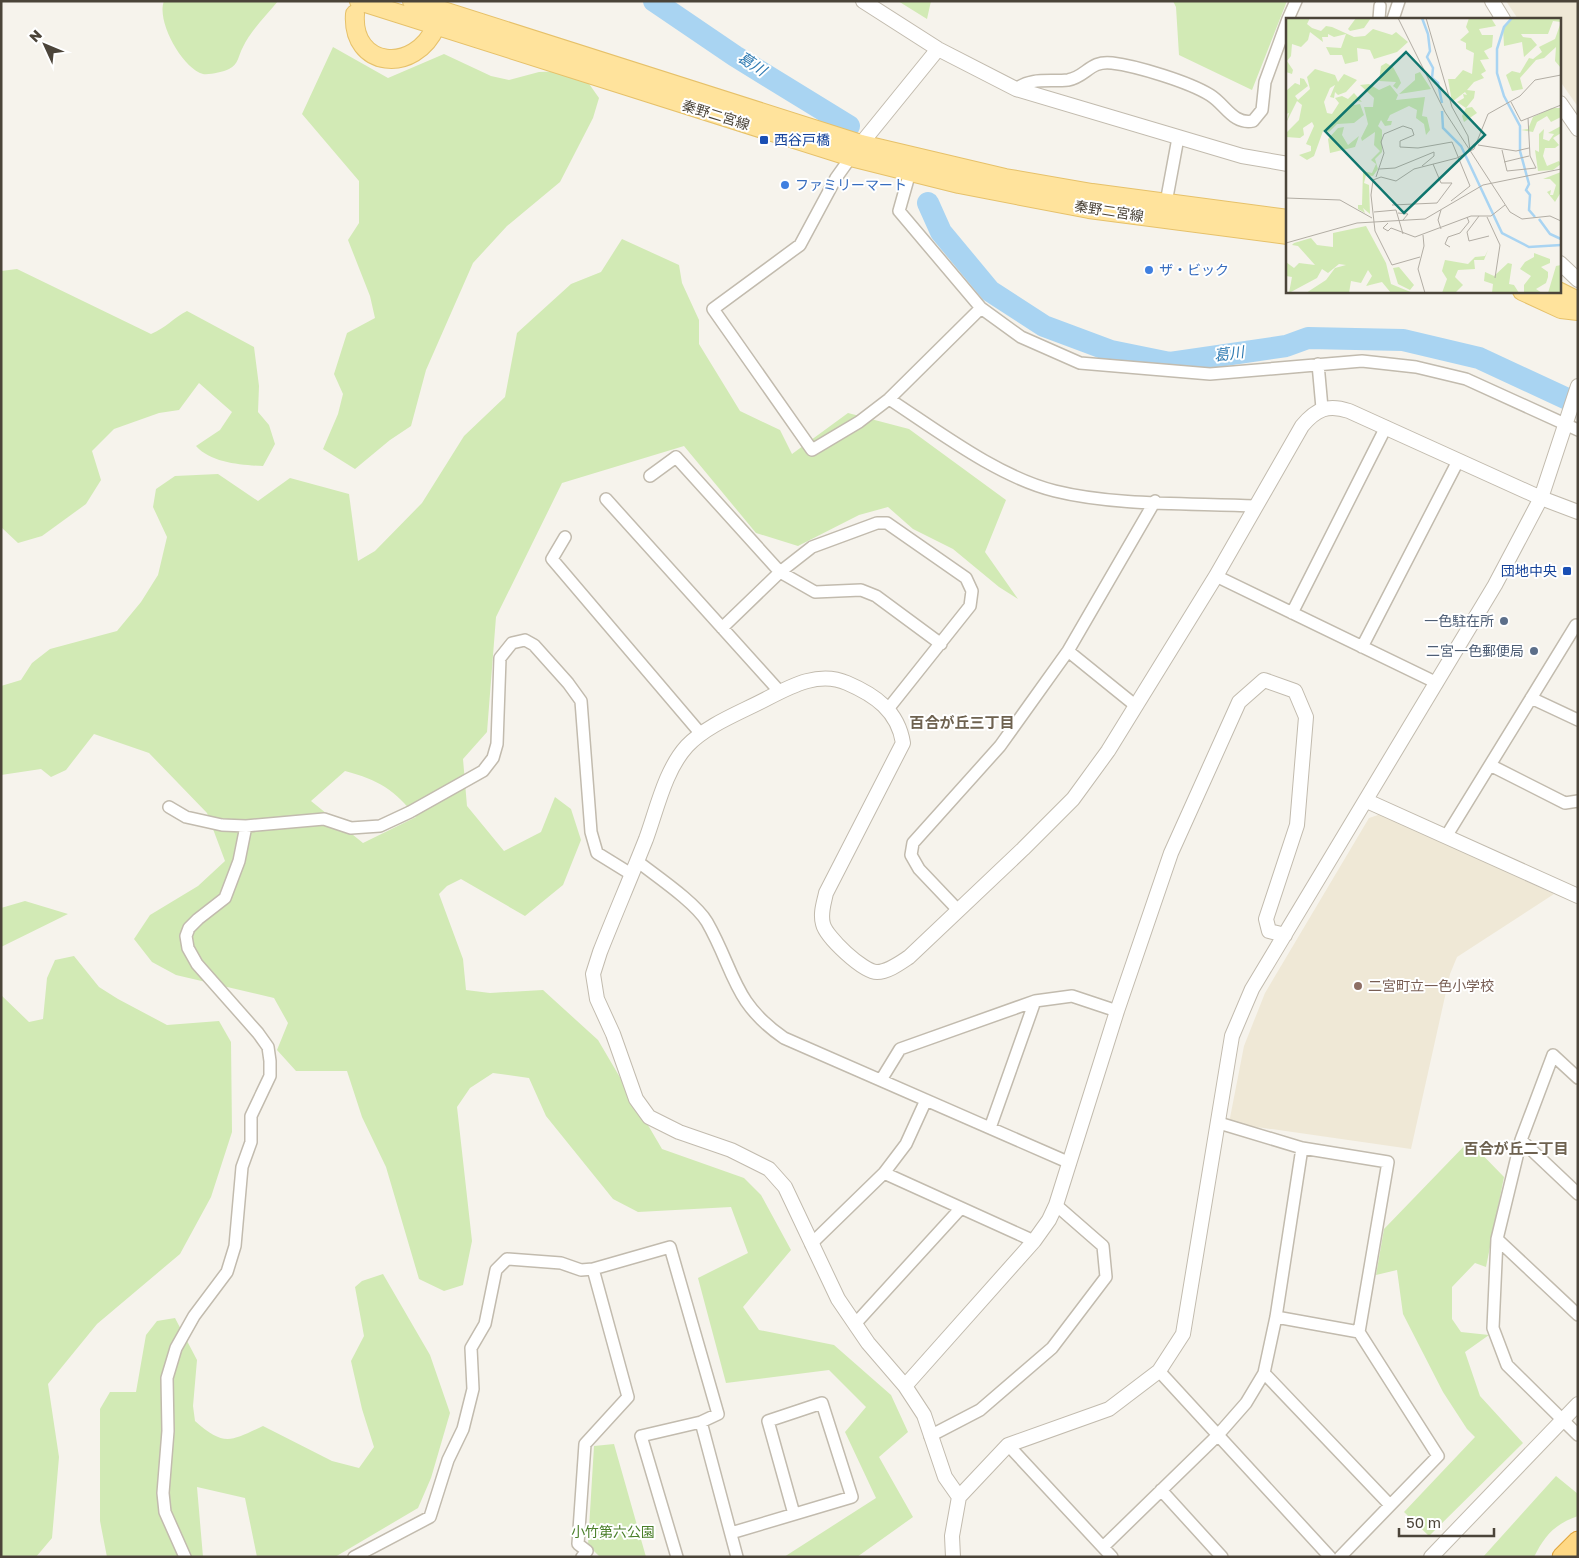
<svg xmlns="http://www.w3.org/2000/svg" width="1579" height="1558" viewBox="0 0 1579 1558" font-family="'Golos Text','Noto Sans JP',sans-serif">
  <rect width="100%" height="100%" fill="#f6f3ec"/>
  <path fill="#efe8d6" d="M1506 1H1578V107L1560 81V19H1518Z
    M1381 814 1554 894 1457 957 1450 974 1411 1149 1229 1123 1244 1046 1265 993 1369 818Z"/>
  <path fill="#d2eab5" fill-rule="evenodd" d="M164 1H278C267 15 250 31 243 47 238 56 239 64 229 69 223 72 209 75 203 74 182 68 156 21 164 1Z
    M898 1H931L927 19Z
    M1173 1H1287L1252 90 1179 55 1176 7Z
    M333 47 388 78 444 54 491 76 509 80 539 72 568 71 585 78 599 98 593 118 560 182 507 226 473 263 426 370 411 426 390 440 355 469 323 449 338 414 343 394 334 374 347 333 375 318 370 296 348 240 359 223V181L302 114Z
    M622 239 679 265 682 283 699 320V344L740 411 780 430 792 454 848 413 909 429 1006 500 985 552 1018 599 999 587 953 549 913 529 888 507 859 515 798 546 756 533 684 446 562 483 496 617 487 732 463 759 467 806 504 851 541 832 555 797 571 809 581 840 563 885 525 916 461 879 447 886 439 894 463 959 466 990 490 993 543 990 598 1040 662 1149 744 1178 761 1195 791 1250 743 1307 759 1330 834 1345 891 1395 908 1432 879 1457 913 1517 857 1557H784L876 1498 845 1432 866 1407 829 1370 726 1383 698 1278 748 1253 731 1207 638 1212 613 1199 546 1116 529 1078 493 1073 470 1088 457 1107 472 1241 463 1285 444 1291 419 1279 386 1167 362 1117 347 1071H296L277 1050 288 1023 274 998 176 975 152 962 134 939 150 915 198 886 225 861 207 813 149 753 94 734 66 770 51 777 41 769 1 775V686L21 680 32 663 50 649 117 631 141 602 158 575 167 537 153 507 156 489 175 476 218 474 258 501 290 478 349 494 358 561 375 551 422 503 464 436 505 397 517 333 571 284 601 272ZM345 771C379 780 395 790 416 817L363 843 311 801Z
    M17 269 151 334C166 328 173 318 187 311L254 347 259 386 258 412 269 425 275 444 263 466C241 465 211 463 196 446L220 430 232 412 199 383 179 410 159 413 114 429 92 451 101 480 86 504 42 536 18 543 1 527V271Z
    M25 901 68 914 1 947V908Z
    M74 956 99 987 118 999 167 1025 219 1021 231 1042 232 1132 211 1197 180 1254 97 1324 48 1384 59 1457 52 1538 36 1557H1V995L29 1022 43 1019 47 978 55 960Z
    M1469 1141 1504 1177 1486 1267 1475 1263 1452 1287V1319L1461 1332 1489 1335 1465 1352 1480 1396 1523 1443 1429 1536 1404 1512 1475 1437 1467 1429 1443 1392 1403 1314 1397 1270 1376 1275 1384 1229Z
    M383 1274 430 1355 450 1413 431 1478 418 1508 335 1557H257L245 1498 197 1487 203 1557H107L100 1521V1409L110 1392H136L146 1335 157 1321 175 1318 197 1360 193 1406 195 1421C224 1447 231 1441 263 1426L332 1461 359 1468 374 1447 362 1409 351 1361 364 1336 355 1287 362 1281Z
    M614 1444 646 1557H600L588 1545 594 1446Z
    M1556 1476 1578 1494V1516C1555 1524 1545 1535 1534 1557H1483Z"/>
  <g fill="none" stroke-linecap="round" stroke-linejoin="round">
    <path stroke="#a9d4f2" stroke-width="22" d="M654 1 735 56 849 126
      M928 203 941 232 990 291 1044 326 1111 351 1170 363 1286 346 1308 338 1403 340 1479 358 1578 404"/>
    <defs>
      <path id="minor" d="M1288 19 1296 1
        M1379 19 1380 6
        M1393 19 1399 1
        M1016 89C1031 77 1050 82 1068 80 1086 77 1090 60 1112 63 1137 66 1189 82 1210 95 1225 104 1233 125 1253 121L1262 110 1265 82 1288 19
        M851 157 836 178 800 245 713 309 812 450 859 422 889 399 981 308
        M910 172 899 211 981 308 1021 337 1080 363 1210 374 1362 361 1416 367 1466 379 1578 430
        M1165 208 1178 138
        M1318 364 1322 408
        M889 399C938 431 998 477 1055 491 1115 506 1192 503 1255 506
        M650 476 676 457 780 572 815 592 861 590 876 596 941 644
        M606 499 780 692
        M565 537 552 559 701 734
        M1216 576 1437 683
        M1292 613 1386 427
        M722 628 780 572 812 547 877 523H887L966 578 972 591 970 606 888 709
        M1362 647 1458 461
        M1068 651 1136 706
        M1531 698 1578 720
        M1490 765 1565 803 1578 801
        M169 807 186 817 222 825 246 826 324 819 351 828 380 826 410 812 483 771 493 758 497 744 500 658 512 643 525 640 534 645 568 683 581 701 591 832 597 853 631 874
        M1447 835 1576 625 1578 626
        M637 861C656 876 695 902 707 922 735 971 732 1002 784 1038L1070 1163
        M958 910 919 869 911 855 913 843 1000 746 1068 651 1155 501
        M1578 1078 1553 1055 1521 1140 1497 1239 1493 1328 1507 1365 1578 1435
        M881 1080 900 1049 1035 1001 1072 996 1117 1011
        M1219 1123 1302 1148 1388 1162 1359 1332 1438 1456 1340 1557
        M990 1128 1035 1001
        M1521 1140 1578 1194
        M884 1173 1034 1241
        M1497 1239 1578 1315
        M811 1244 884 1173 906 1144 926 1100
        M1276 1317 1359 1332
        M855 1324 961 1208
        M1159 1371 1330 1557
        M1264 1373 1389 1504
        M930 1436 980 1410 1052 1348 1106 1277 1103 1246 1056 1205
        M1008 1445 1112 1557
        M1161 1490 1222 1557
        M731 1533 852 1497 822 1403 768 1421 794 1514
        M1103 1547 1217 1436 1246 1403 1264 1373 1276 1317 1302 1148
        M185 1557 165 1512 163 1493 168 1431 167 1378 176 1348 194 1316 227 1272 235 1246 242 1167 251 1142V1116L270 1076V1061L268 1047 258 1033 197 964 188 948 186 936 189 928 198 919 225 898 239 861 246 826
        M354 1557 430 1517 448 1460 463 1429 473 1389 471 1348 485 1324 496 1270 507 1259 561 1263 581 1270 593 1269
        M582 1557 587 1551 578 1544 585 1444 628 1397 593 1269 670 1247 718 1414 701 1422 737 1557
        M677 1557 641 1436 701 1422"/>
      <path id="tertiary" d="M863 1 938 49 1016 89 1242 156 1288 164
        M1492 1 1503 19
        M1560 103 1578 129
        M856 150 938 49
        M1560 263 1578 280
        M1367 801 1578 896
        M905 1386 1034 1241 1049 1220 1056 1205 1117 1011 1171 853 1239 702 1264 680 1295 691 1306 717 1297 825 1266 919 1269 931 1285 935
        M959 1497 945 1477 924 1415 905 1386 868 1343 838 1299 785 1187 769 1169 731 1150 679 1132 649 1117 636 1099 613 1034 597 999 593 974 600 952C615 914 631 877 646 839 657 809 665 770 687 746 708 724 742 712 768 698 793 685 820 671 847 683 875 695 898 711 903 743L826 893C824 903 820 913 823 924 826 937 863 972 877 972 888 972 900 963 909 957L1023 849 1073 799 1108 751 1216 576 1302 426C1316 409 1328 404 1349 411L1541 498 1578 512
        M953 1557 952 1536 959 1497 1008 1445 1109 1409 1159 1371 1183 1334 1232 1036 1252 989 1495 585 1541 498 1578 386
        M1431 1557 1578 1404"/>
      <path id="primary" d="M359 1 851 157 959 184 1089 209 1288 235
        M412 1 861 144 1005 178 1092 193 1288 219
        M355 14C351 68 415 75 436 26
        M1522 291 1561 309 1578 311
        M1558 291 1578 301"/>
      <path id="trunk" d="M1562 1557 1578 1541"/>
    </defs>
    <use href="#minor" stroke="#c2bbae" stroke-width="14"/>
    <use href="#tertiary" stroke="#c2bbae" stroke-width="16"/>
    <use href="#primary" stroke="#e6c16a" stroke-width="20"/>
    <use href="#trunk" stroke="#e0a43c" stroke-width="21"/>
    <use href="#minor" stroke="#fff" stroke-width="11"/>
    <use href="#tertiary" stroke="#fff" stroke-width="14"/>
    <use href="#primary" stroke="#ffe39c" stroke-width="18"/>
    <use href="#trunk" stroke="#ffd985" stroke-width="19"/>
  </g>
  <g fill="#1a4fb4" stroke="#fff" stroke-width="2">
    <rect x="759" y="135" width="10" height="10" rx="2.5"/>
    <rect x="1562" y="566" width="10" height="10" rx="2.5"/>
  </g>
  <g fill="#3f7fe0" stroke="#fff" stroke-width="2">
    <circle cx="785" cy="185" r="5"/>
    <circle cx="1149" cy="270" r="5"/>
  </g>
  <g fill="#5c6f8a" stroke="#fff" stroke-width="2">
    <circle cx="1504" cy="621" r="5"/>
    <circle cx="1534" cy="651" r="5"/>
  </g>
  <circle fill="#8d6e63" stroke="#fff" stroke-width="2" cx="1358" cy="986" r="5"/>
  <g text-anchor="middle" stroke-width="4" stroke-linejoin="round" paint-order="stroke">
    <g font-size="14" fill="#4b4439" stroke="#fff">
      <text transform="translate(716 115) rotate(17)" y="5">秦野二宮線</text>
      <text transform="translate(1109 211) rotate(9)" y="5">秦野二宮線</text>
    </g>
    <g font-size="14" fill="#164399" stroke="#fff" text-anchor="start">
      <text x="774" y="145">西谷戸橋</text>
      <text x="1557" y="576" text-anchor="end">団地中央</text>
    </g>
    <g font-size="14" fill="#366cbe" stroke="#fff" text-anchor="start">
      <text x="795" y="190">ファミリーマート</text>
      <text x="1159" y="275">ザ・ビック</text>
    </g>
    <g font-size="14" fill="#4e5e75" stroke="#fff" text-anchor="end">
      <text x="1494" y="626">一色駐在所</text>
      <text x="1524" y="656">二宮一色郵便局</text>
    </g>
    <g font-size="14" fill="#785e54" stroke="#fff" text-anchor="start">
      <text x="1368" y="991">二宮町立一色小学校</text>
    </g>
    <g font-size="14" fill="#4a7f2a" stroke="#fff">
      <text x="613" y="1537">小竹第六公園</text>
    </g>
    <g font-size="15" font-style="italic" fill="#2e7ab2" stroke="#fff">
      <text transform="translate(752 64) rotate(33)" y="5">葛川</text>
      <text transform="translate(1229 354) rotate(-8)" y="5">葛川</text>
    </g>
    <g font-size="15" font-weight="bold" fill="#6e6250" stroke="#fff">
      <text x="962" y="728">百合が丘三丁目</text>
      <text x="1516" y="1154">百合が丘二丁目</text>
    </g>
  </g>
  <g transform="translate(1286 18)">
    <rect width="275" height="275" fill="#f6f3ec"/>
    <path d="M0 0H24L21 6 26 10 35 13 40 8 46 9 68 19 79 18 87 11 106 17 110 14 122 24 111 34 88 41 84 32 71 30 72 43 59 46 56 37H44L40 29 55 30 60 16 48 19 42 16V19H36L37 24 24 14 22 22 15 29 6 26 5 38 1 43 7 52 6 56 0 54ZM70 0H85L78 10 64 13 62 11ZM183 0H205L210 8 193 11 196 17H207L206 29 198 33 203 41 194 42 200 53 195 56 198 60 188 64 181 72 189 73 188 80 180 90 171 84 178 80 177 76 181 77 179 74 166 84 162 61H169L177 52 186 56 188 35 180 31V25L174 22 183 14 180 9ZM226 0H275V50L269 43 270 29 258 40 250 42 234 60 237 71 226 73 220 57 226 53 234 55 243 40 247 41 256 34 253 29 269 21 275 4 267 3 262 16H235L237 19 245 20 251 27 238 39 236 24 218 28 217 9ZM100 45 107 49 113 60 115 65 111 71 107 68 110 64 93 63 95 48ZM29 51 49 57 52 64 58 56 71 62 60 74 52 77 49 74 48 80 44 79 49 67 44 70 38 84 41 95 46 96 53 85 49 80 56 78 62 81 68 75 76 84 68 82V87L74 86 78 97 68 105 51 106 43 114 37 113 28 138 21 142 13 137 25 133V128L20 126 28 108 26 104 17 110 18 117 14 120 0 119V115L13 102 16 87 11 83 0 105 3 95 0 96V73L9 65 14 67V60L18 61 22 68 9 78 12 82 24 71 21 59ZM134 54 145 71 113 76 129 62V56ZM83 66 93 72 104 67 112 77 110 82 139 79 136 98 141 99 144 112 140 117 138 106 130 100 131 92 123 88 104 97 101 103H106L105 107 99 108 95 102 92 108 96 112V134L89 141 92 151 87 158 80 157 78 165 83 167 84 196 77 190 79 195 72 191V187H76L77 153 86 155 90 146 85 142 94 133 88 127 89 114 76 123 75 120 82 106 78 89H87L88 80 74 67ZM186 89 191 95 178 104 176 98 180 90ZM266 90H275V99L265 104 261 98 251 104 247 114 235 112 242 111 247 99ZM275 108V115L267 120 273 127 269 130H259L257 138 261 148 273 143 275 146 267 152 252 153 249 132 253 134V116L258 111 257 121 263 123 268 116 262 115ZM58 109 56 117 62 127 73 118 69 129 44 135 42 121 52 110ZM275 154V174L269 184 261 174 265 172 264 177H267L270 167 264 161H257ZM80 208 100 245 105 266 127 275H105L96 264 80 268 86 258 82 252 75 265 65 263 63 275H20L40 262 49 250 60 247 53 246 42 255 36 251 31 260 3 275 6 259 0 258V244L8 250 13 245 29 247 12 228 6 227 8 225 25 220 31 227 47 229V215ZM202 232 198 242H188L189 251 172 252 169 259 177 267 169 275H156L161 261 156 253 159 242 182 246 189 239 199 238ZM248 235 264 241V245L255 249 262 254V259L260 265 250 271 256 275H238V267L245 258 234 251 239 244 248 239ZM222 245 226 246 223 266 228 267 233 275H206L207 266 198 263 199 254 208 258ZM275 247V275H262L270 248ZM113 249 128 267 124 272 112 266 107 250Z" fill="#d2eab5"/>
    <path fill="none" stroke="#a9d4f2" stroke-width="2.5" d="M136 0 142 16 144 33 141 39 147 50 146 60 152 65 156 85M226 0 218 9 211 31V55L218 78 234 108V133L243 166 240 172 244 177 243 192 249 199M156 93 157 110 175 128 216 215 243 229 275 227M253 201 264 216 275 221"/>
    <path fill="none" stroke="#b2ada4" stroke-width="1" d="M112 0 159 94 224 194 236 201 264 198 275 203M140 0 166 89 182 118 184 132M225 84 235 103 275 87M192 127 230 133 243 130M216 132 221 153 250 150 244 138 242 100M218 144 243 138M93 151 109 150 148 134V138L136 148M90 159 98 135 95 124 98 116 117 108 126 111 128 117 114 123V129L132 130 166 124 184 168 165 183M0 180 54 182 86 200M106 187 151 185 166 165H155L147 146M88 194 110 192 117 216M112 195 122 196 117 202M193 198 181 214 183 223 203 218M201 199 214 227 209 260M102 205 97 210 102 213 105 210M105 210 129 219 185 198H205L219 187M155 211 152 202 155 192M137 217 138 228 132 251 139 275M0 225 71 205 139 201 197 167 275 151M164 229 159 226 162 219 174 215 183 204 181 199M134 239 106 247 89 213 85 177 87 162 95 159 110 163 128 151 171 140 188 131 202 96 234 78 249 62 275 57"/>
    <path fill="#0f766e" fill-opacity="0.15" stroke="#0f766e" stroke-width="2.5" d="M120 34 199 117 118 195 39 113Z"/>
    <rect width="275" height="275" fill="none" stroke="#4b4439" stroke-width="2.5"/>
  </g>
  <rect width="1579" height="1558" fill="none" stroke="#4b4439" stroke-width="5"/>
  <g transform="translate(45 45) rotate(314)" stroke="#ffffff" stroke-width="4" paint-order="stroke">
  <path d="M0-4L9 19L0 12L-9 19Z" fill="#4b4439"/>
  <text y="-8" font-size="14" font-weight="bold" text-anchor="middle" fill="#4b4439">N</text>
  </g>
  <path d="M1399 1528v8h95v-8" fill="none" stroke="#4b4439" stroke-width="2.5"/>
  <text x="1406" y="1528" font-size="15" fill="#4b4439" stroke="#ffffff" stroke-width="4" paint-order="stroke">50 m</text>
</svg>
